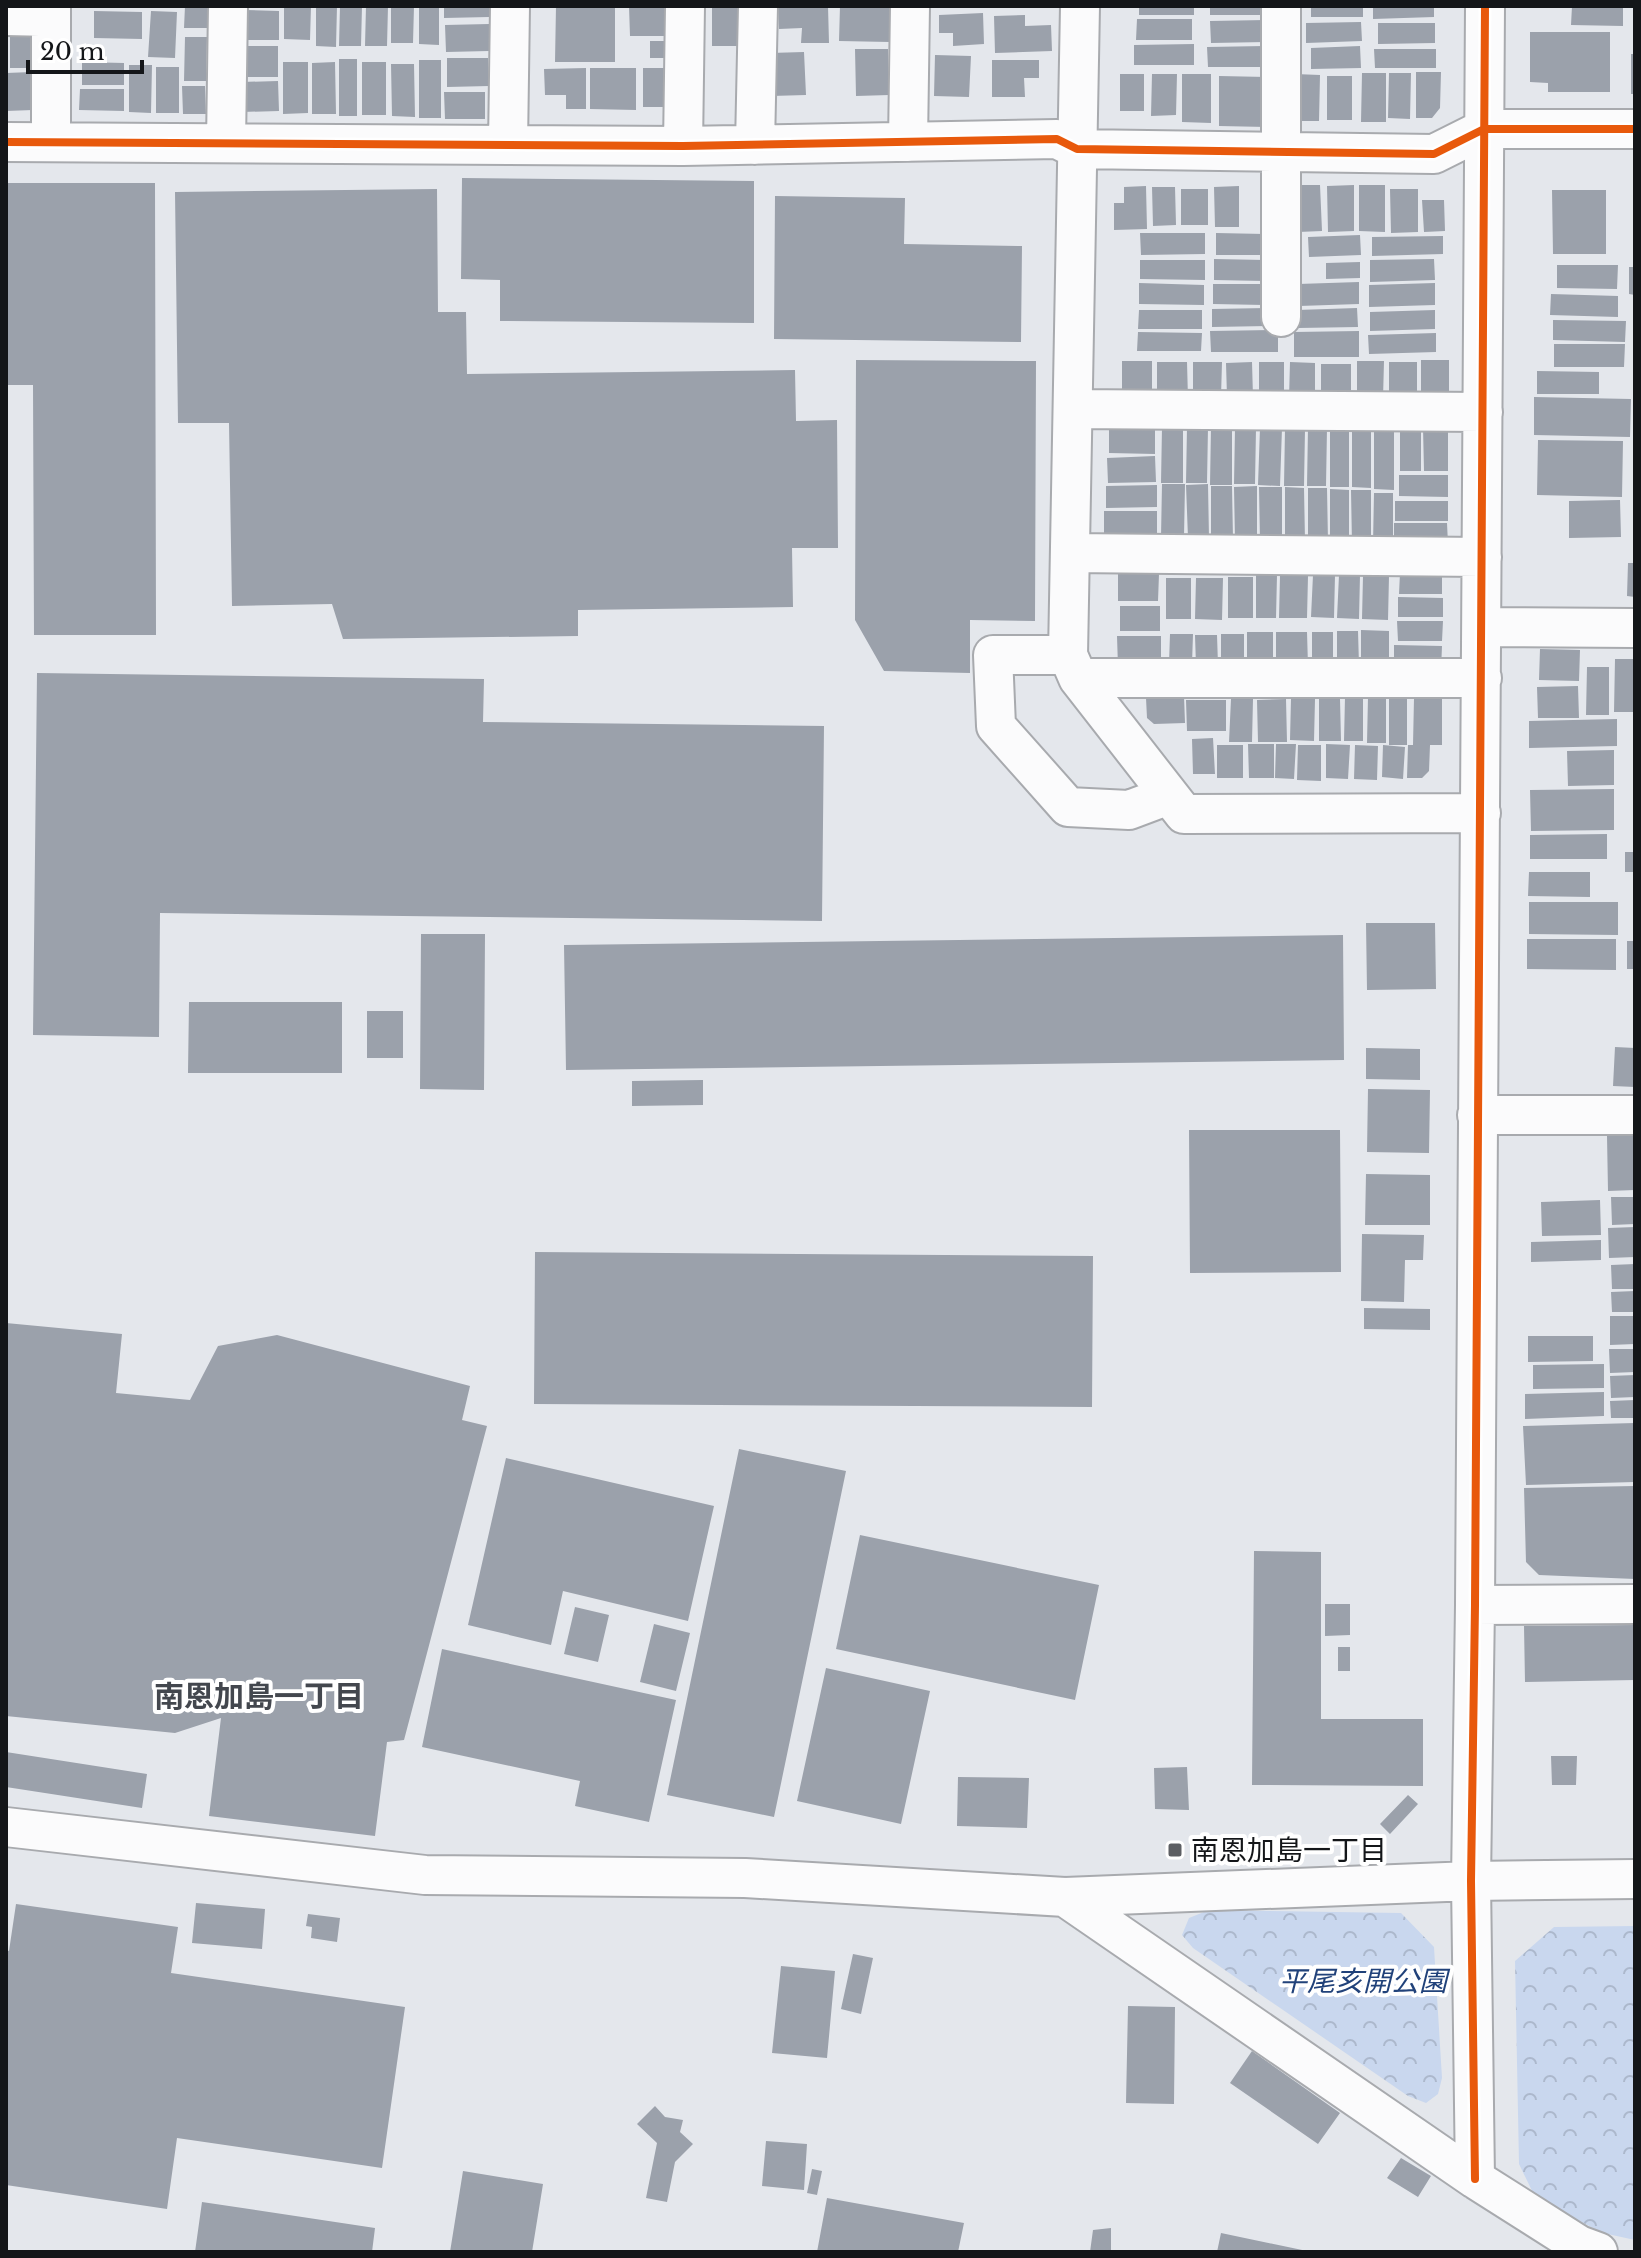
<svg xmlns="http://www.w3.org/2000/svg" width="1641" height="2258" viewBox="0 0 1641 2258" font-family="'Libre Baskerville','Noto Sans JP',serif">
  <defs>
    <pattern id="park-crowns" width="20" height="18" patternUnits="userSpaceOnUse" patternTransform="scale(2)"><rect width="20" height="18" fill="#c9d7ee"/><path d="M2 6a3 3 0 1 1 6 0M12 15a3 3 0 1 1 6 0" fill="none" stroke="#acb8cc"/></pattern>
  </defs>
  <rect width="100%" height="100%" fill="#e4e7ec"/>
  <path fill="url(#park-crowns)" d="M1209 1910 1401 1913 1434 1947 1442 2078 1438 2094 1426 2103 1408 2096 1193 1948 1182 1935 1189 1918Z
    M1635 1926V2240L1603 2233 1536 2199 1519 2164 1515 1961 1554 1927Z"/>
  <path fill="#9ba1ab" d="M185 6H207V28H184Z
    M284 6H311L310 40 284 39Z
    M316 6H337L336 47 316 46Z
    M340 6H362L361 46H339Z
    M366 6H388L387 46H365Z
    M391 6H414L413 43H391Z
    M419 6H439V45L419 44Z
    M444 6H489V17L444 18Z
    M556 6H615V62H555Z
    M629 6H670V36H630Z
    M712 6H743V46H712Z
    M778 6H828L829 43H801L802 28 779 29Z
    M840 6 890 7V42L839 41Z
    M1139 6H1194V15H1139Z
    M1210 6H1265V15H1210Z
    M1311 6H1363V17H1311Z
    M1373 6H1434V17L1373 19Z
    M1572 6H1623V26L1571 25Z
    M245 10 279 11V40H245Z
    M94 11 142 12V39L94 38Z
    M151 11 177 12 175 58 148 57Z
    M983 13 984 44 953 46V33H939V15Z
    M1025 15V26L1051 25 1052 51 995 53 994 16Z
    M1137 19H1192V40H1136Z
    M1266 20V42L1211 43 1210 21Z
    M1361 22 1362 41 1306 43V23Z
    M1378 23H1435V43L1378 44Z
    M489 24V51L446 52 445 25Z
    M1530 32H1610V92H1548V83L1530 82Z
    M10 33H33V68H10Z
    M185 37H207L206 81H184Z
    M650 41H676V58H650Z
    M1194 44V65H1134V45Z
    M243 46H278V77H243Z
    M1265 46V67H1208L1207 47Z
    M1360 46 1361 68 1311 69V48Z
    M855 49H888L889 95 856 96Z
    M1374 49H1436V68H1375Z
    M804 52 806 95 771 96 770 53Z
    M1631 54H1635V94H1631Z
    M935 55 971 56 969 97 934 96Z
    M447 58H488L489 86 447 87Z
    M339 59H357V116H339Z
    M419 60H441V118H419Z
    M992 60H1039V78H1024L1025 97H992Z
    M82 62 124 63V85H82Z
    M283 62H308V113L283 114Z
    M335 62 336 114H312V63Z
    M362 62H386V115H362Z
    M391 64H414L415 117 392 116Z
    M129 65H152L151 113 129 112Z
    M156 67H179V113H156Z
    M586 68V109H566V95H545L544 69Z
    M590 68H636V110L590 109Z
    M643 68H675L674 107H643Z
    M32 72 33 110 6 111V73Z
    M1416 72H1441L1440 108 1432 118H1416Z
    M1362 73H1386V122H1361Z
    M1389 73H1411L1410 119 1388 118Z
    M1120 74H1144V111H1120Z
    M1152 74H1177L1176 115 1151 116Z
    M1182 74H1211V123L1182 122Z
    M1295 74 1320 75 1319 121H1295Z
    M1219 76 1267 77V127L1219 126Z
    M1327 76H1352V120H1327Z
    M278 81 279 111 242 112V82Z
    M182 86H205L206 114H183Z
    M80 89H124V111L79 110Z
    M444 92H485V119H445Z
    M462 178 754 181V323L500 321V280L461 279Z
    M6 183H155L156 635H34L33 385H6Z
    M1296 185H1320L1322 231 1298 232Z
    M1354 185V231L1328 232 1327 186Z
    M1359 185H1385V232L1359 231Z
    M1146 186 1147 229 1114 230V203H1124V187Z
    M1239 186V227H1215L1214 187Z
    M1152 187H1175L1176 225 1153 226Z
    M437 189 438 312H466L467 374 795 370 796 421 837 420 838 548H792L793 607 578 610V636L343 639 332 604 232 606 229 423H178L175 192Z
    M1181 189H1208V225H1181Z
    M1390 189H1418V232L1391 233Z
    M1552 190H1606V254H1553Z
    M775 196 905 198 904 244 1022 246 1021 342 774 339Z
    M1422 200H1444L1445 231 1424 232Z
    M1140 233H1205V254L1141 255Z
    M1216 233 1265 234 1264 255H1216Z
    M1360 235 1361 255 1309 257 1308 237Z
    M1443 236V254L1372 256V237Z
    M1214 259 1265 260 1264 281 1214 280Z
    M1434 259 1435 280 1370 282V260Z
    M1140 260H1205V280L1140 279Z
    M1360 262V278L1326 279V263Z
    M1557 265H1618L1617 289 1557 288Z
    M1629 267H1635V295L1629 294Z
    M1359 282V304L1299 306 1298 284Z
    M1139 283 1204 285V305L1139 304Z
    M1435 283V305L1369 307V285Z
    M1213 284H1264V305L1213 304Z
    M1551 294 1618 296V317L1550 315Z
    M1267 308 1268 326 1212 327V309Z
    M1357 308 1358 327 1298 328 1297 310Z
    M1139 310H1202V329H1138Z
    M1435 310V329L1370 331V312Z
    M1553 320 1626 321 1625 342 1553 340Z
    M1278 330V352H1211L1210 331Z
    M1359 331V357H1294V332Z
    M1138 332 1202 333 1201 351H1137Z
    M1436 333V352L1369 354 1368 335Z
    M1554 344H1625L1624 367H1554Z
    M856 360 1036 361 1035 621 970 620V673L884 671 855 620Z
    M1421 360H1449V400H1421Z
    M1122 361H1152V397H1122Z
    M1357 361H1384L1383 399H1357Z
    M1157 362H1187L1188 399H1157Z
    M1193 362H1222L1221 397H1193Z
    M1252 362 1253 397H1227L1226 363Z
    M1259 362H1284V398L1259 397Z
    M1290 362 1315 363V399H1289Z
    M1389 362H1417V399H1389Z
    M1321 364H1351V398H1321Z
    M1537 371 1599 372V394H1537Z
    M1534 397 1631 399 1630 437 1534 435Z
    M1162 427H1183V483H1161Z
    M1187 427H1208L1207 483H1186Z
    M1211 427 1232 428V485H1210Z
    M1308 427 1327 428 1326 486H1307Z
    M1400 427H1421V471H1400Z
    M1423 427H1448V471H1424Z
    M1109 428H1155V454L1109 453Z
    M1235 428H1256L1255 484H1234Z
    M1260 428H1282L1280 486 1258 485Z
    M1285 428 1305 429 1304 486H1284Z
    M1330 428H1349V487H1330Z
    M1352 428H1371V488L1352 487Z
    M1374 429H1394V490L1374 489Z
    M1538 440 1623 441 1622 497 1537 495Z
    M1155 456 1156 482 1108 483 1107 458Z
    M1399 475H1448V497L1399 496Z
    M1162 484H1185L1184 537H1161Z
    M1208 484 1209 538H1188L1186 485Z
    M1157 485V507L1106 508V486Z
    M1211 486H1232L1233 539H1211Z
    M1257 486V540H1235L1234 487Z
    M1259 487H1282V541H1260Z
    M1285 487 1304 488 1305 541H1285Z
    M1308 488H1327L1328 542H1308Z
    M1330 489 1349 490V542H1330Z
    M1351 490H1371V543L1352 544Z
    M1374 493H1393V544H1373Z
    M1620 500 1621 537 1569 538V501Z
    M1395 501H1448V521H1395Z
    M1104 511H1157V538L1104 539Z
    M1394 523H1447L1448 544H1394Z
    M1628 563H1635V597L1627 596Z
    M1400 573 1442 574V594H1399Z
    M1118 574H1159L1158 601H1118Z
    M1256 575H1277L1276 618H1256Z
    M1313 575H1335L1334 618 1311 617Z
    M1339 575H1360L1359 619 1337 618Z
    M1280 576H1308L1307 618H1279Z
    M1363 576H1389L1388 620 1362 619Z
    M1228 577H1253V618H1228Z
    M1166 578H1191V619H1166Z
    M1196 578H1223L1222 620 1195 619Z
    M1398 597 1443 598V617H1398Z
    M1120 606H1160V631H1120Z
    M1397 621H1443L1442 641H1398Z
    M1361 630 1389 631V667H1361Z
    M1337 631H1358L1359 665H1337Z
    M1247 632H1273V664L1247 665Z
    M1276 632H1307L1308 666H1276Z
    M1312 632H1333V665H1312Z
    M1170 634H1193L1192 664H1169Z
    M1221 634H1244V665H1221Z
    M1195 635H1217L1218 665 1196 666Z
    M1117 636H1161V667H1118Z
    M1394 645 1442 646 1441 670 1394 669Z
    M1540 649 1580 650 1579 681 1539 680Z
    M1615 659H1635V712H1614Z
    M1587 667H1609V715H1586Z
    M37 673 484 679 483 722 824 726 822 921 160 913 159 1037 33 1035Z
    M1578 686 1579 718H1538L1537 687Z
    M1184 696 1185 723 1154 724 1147 718 1146 698Z
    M1345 697H1363V741H1344Z
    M1368 697H1386V743H1367Z
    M1389 697H1407V745H1389Z
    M1319 698 1340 699 1341 741H1319Z
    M1414 698H1442V745H1430L1429 771 1422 778H1407L1408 745H1413Z
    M1231 699H1253L1252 742H1229Z
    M1286 699 1287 742H1258L1257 700Z
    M1291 699H1315L1314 741 1290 740Z
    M1186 700H1226V731H1187Z
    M1617 719V746L1529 748V721Z
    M1213 738 1215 774H1193L1192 739Z
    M1248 744H1274V778H1249Z
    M1276 744H1296L1294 779 1275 778Z
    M1326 744 1350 745 1348 779 1326 778Z
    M1217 745H1243V778H1217Z
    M1298 745H1321V781L1297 780Z
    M1355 745 1378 746 1377 780 1354 779Z
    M1383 745 1405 747 1403 779 1382 777Z
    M1614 750V785L1568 786 1567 751Z
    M1614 789V830L1531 831 1530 790Z
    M1607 834V859H1530V835Z
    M1625 852H1635V872H1625Z
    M1529 872H1590V897L1528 896Z
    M1529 902H1618V935L1529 934Z
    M1366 923H1435L1436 989 1367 990Z
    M421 934H485L484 1090 420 1089Z
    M1343 935 1344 1060 566 1070 564 945Z
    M1527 939H1616V970L1527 969Z
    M1627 941H1635V969H1627Z
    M189 1002H342V1073H188Z
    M367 1011H403V1058H367Z
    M1615 1047 1635 1048V1087L1613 1086Z
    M1366 1048 1420 1049V1080L1366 1079Z
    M703 1080V1105L632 1106V1081Z
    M1368 1089 1430 1090 1429 1153 1367 1152Z
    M1189 1130H1340L1341 1272 1190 1273Z
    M1607 1136H1635V1190L1608 1191Z
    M1366 1174 1430 1175V1225H1365Z
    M1611 1197H1635V1224L1612 1225Z
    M1600 1200 1601 1235 1542 1236 1541 1202Z
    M1635 1227V1257L1609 1258 1608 1228Z
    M1362 1234 1424 1235 1423 1260H1405L1404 1302 1361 1301Z
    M1601 1240V1260L1531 1262V1242Z
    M535 1252 1093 1256 1092 1407 534 1404Z
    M1635 1264V1289H1612L1611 1265Z
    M1635 1291V1312H1612L1611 1292Z
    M1364 1308 1430 1309V1330L1364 1329Z
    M1610 1316H1635V1344L1610 1345Z
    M6 1323 122 1334 116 1393 190 1400 218 1346 277 1335 470 1386 462 1420 487 1426 404 1740 387 1742 375 1836 209 1816 221 1718 175 1733 6 1716Z
    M1528 1336H1593V1361L1528 1362Z
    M1609 1349H1635V1372L1610 1373Z
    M1604 1364V1388L1533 1389V1365Z
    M1635 1375V1397L1611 1398 1610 1376Z
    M1604 1392V1416L1525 1419V1394Z
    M1635 1400V1418H1611L1610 1401Z
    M1635 1423V1482L1526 1485 1523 1426Z
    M739 1449 846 1471 774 1817 667 1795Z
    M506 1458 714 1506 688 1621 563 1591 551 1645 468 1625Z
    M1635 1486V1579L1539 1575 1526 1562 1524 1488Z
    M860 1535 1099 1585 1075 1700 836 1649Z
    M1254 1551 1321 1552V1719H1423V1786L1252 1785Z
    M1325 1604H1350V1635L1325 1636Z
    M575 1607 609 1615 598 1662 564 1654Z
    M654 1624 690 1633 676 1691 640 1682Z
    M1635 1625V1680L1525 1682 1524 1626Z
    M1338 1647H1350V1671H1338Z
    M442 1649 676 1700 649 1822 575 1806 580 1781 422 1747Z
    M826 1668 930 1691 901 1824 797 1801Z
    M6 1752 147 1774 142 1808 6 1787Z
    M1551 1756H1577L1576 1785H1552Z
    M1187 1767 1189 1810 1155 1809 1154 1768Z
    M958 1777 1029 1778 1027 1828 957 1826Z
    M1408 1795 1418 1804 1390 1834 1380 1824Z
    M196 1903 265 1909 262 1949 192 1943Z
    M16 1904 178 1927 171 1973 405 2007 382 2168 177 2138 167 2209 6 2185V1950L9 1951Z
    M308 1914 340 1918 337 1942 311 1938 312 1927 306 1926Z
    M853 1954 873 1958 861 2014 841 2009Z
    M781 1966 835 1971 827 2058 772 2053Z
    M1128 2006 1175 2007 1174 2104 1126 2103Z
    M1252 2051 1340 2113 1318 2144 1230 2083Z
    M655 2106 665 2117 683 2120 680 2132 693 2144 675 2162 667 2202 646 2198 657 2143 637 2124Z
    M766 2141 807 2144 804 2190 762 2186Z
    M1401 2158 1431 2176 1418 2197 1387 2178Z
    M812 2169 822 2171 817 2195 807 2193Z
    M463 2171 543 2184 532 2252H450Z
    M827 2198 964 2223 958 2252H817Z
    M202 2202 375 2228 372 2252H195Z
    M1111 2228V2252H1090L1093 2230Z
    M1221 2233 1307 2251V2252H1217Z"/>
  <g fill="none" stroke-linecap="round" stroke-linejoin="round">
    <defs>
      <path id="minor" d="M51 6V142
        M1080 6 1068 655 1078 678 1184 814 1481 813
        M6 16 51 17
        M6 142 683 146 1057 139 1077 149 1434 154 1484 129H1635
        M908 142 910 6
        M226 143 228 6
        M508 145 510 6
        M755 145 758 6
        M683 146 685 6
        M1281 317V6
        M1073 409 1483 412
        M1071 553 1482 557
        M1482 627 1635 628
        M1068 655H993L996 726 1068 807 1129 810 1169 795
        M1078 678H1482
        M1477 1115H1635
        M1475 1605 1635 1604
        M6 1827 425 1875 745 1878 1065 1897 1471 1881 1635 1879
        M1065 1897 1475 2179 1579 2245 1598 2252
        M1475 2179 1471 1881 1475 1605 1485 6"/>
    </defs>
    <use href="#minor" stroke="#a8aaae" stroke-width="42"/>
    <use href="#minor" stroke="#fbfbfc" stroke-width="38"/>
    <defs>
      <path id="cycleway" d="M6 142 683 146 1057 139 1077 149 1434 154 1484 129H1635
        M1475 2179 1471 1881 1475 1605 1485 6"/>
    </defs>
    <use href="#cycleway" stroke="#fff" stroke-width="13"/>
    <use href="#cycleway" stroke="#e8590c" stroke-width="8"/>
  </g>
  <rect fill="#5d5f63" stroke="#fff" stroke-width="3" x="1167" y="1842" width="16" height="16" rx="4"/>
  <g text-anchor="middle" stroke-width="8" stroke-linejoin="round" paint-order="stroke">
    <g font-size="28" fill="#141619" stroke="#fff" text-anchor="start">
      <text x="1191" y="1860">南恩加島一丁目</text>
    </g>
    <g font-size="28" font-style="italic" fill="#21427a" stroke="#fff">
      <text x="1363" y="1991">平尾亥開公園</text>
    </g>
    <g font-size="30" font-weight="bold" fill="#43474e" stroke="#fff">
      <text x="259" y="1707">南恩加島一丁目</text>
    </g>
  </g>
  <rect width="1641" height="2258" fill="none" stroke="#141619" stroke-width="16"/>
  <path d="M28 60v12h114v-12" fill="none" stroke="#141619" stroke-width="4"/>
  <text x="40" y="60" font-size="24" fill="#141619" stroke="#ffffff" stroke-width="6" paint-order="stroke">20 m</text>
</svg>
